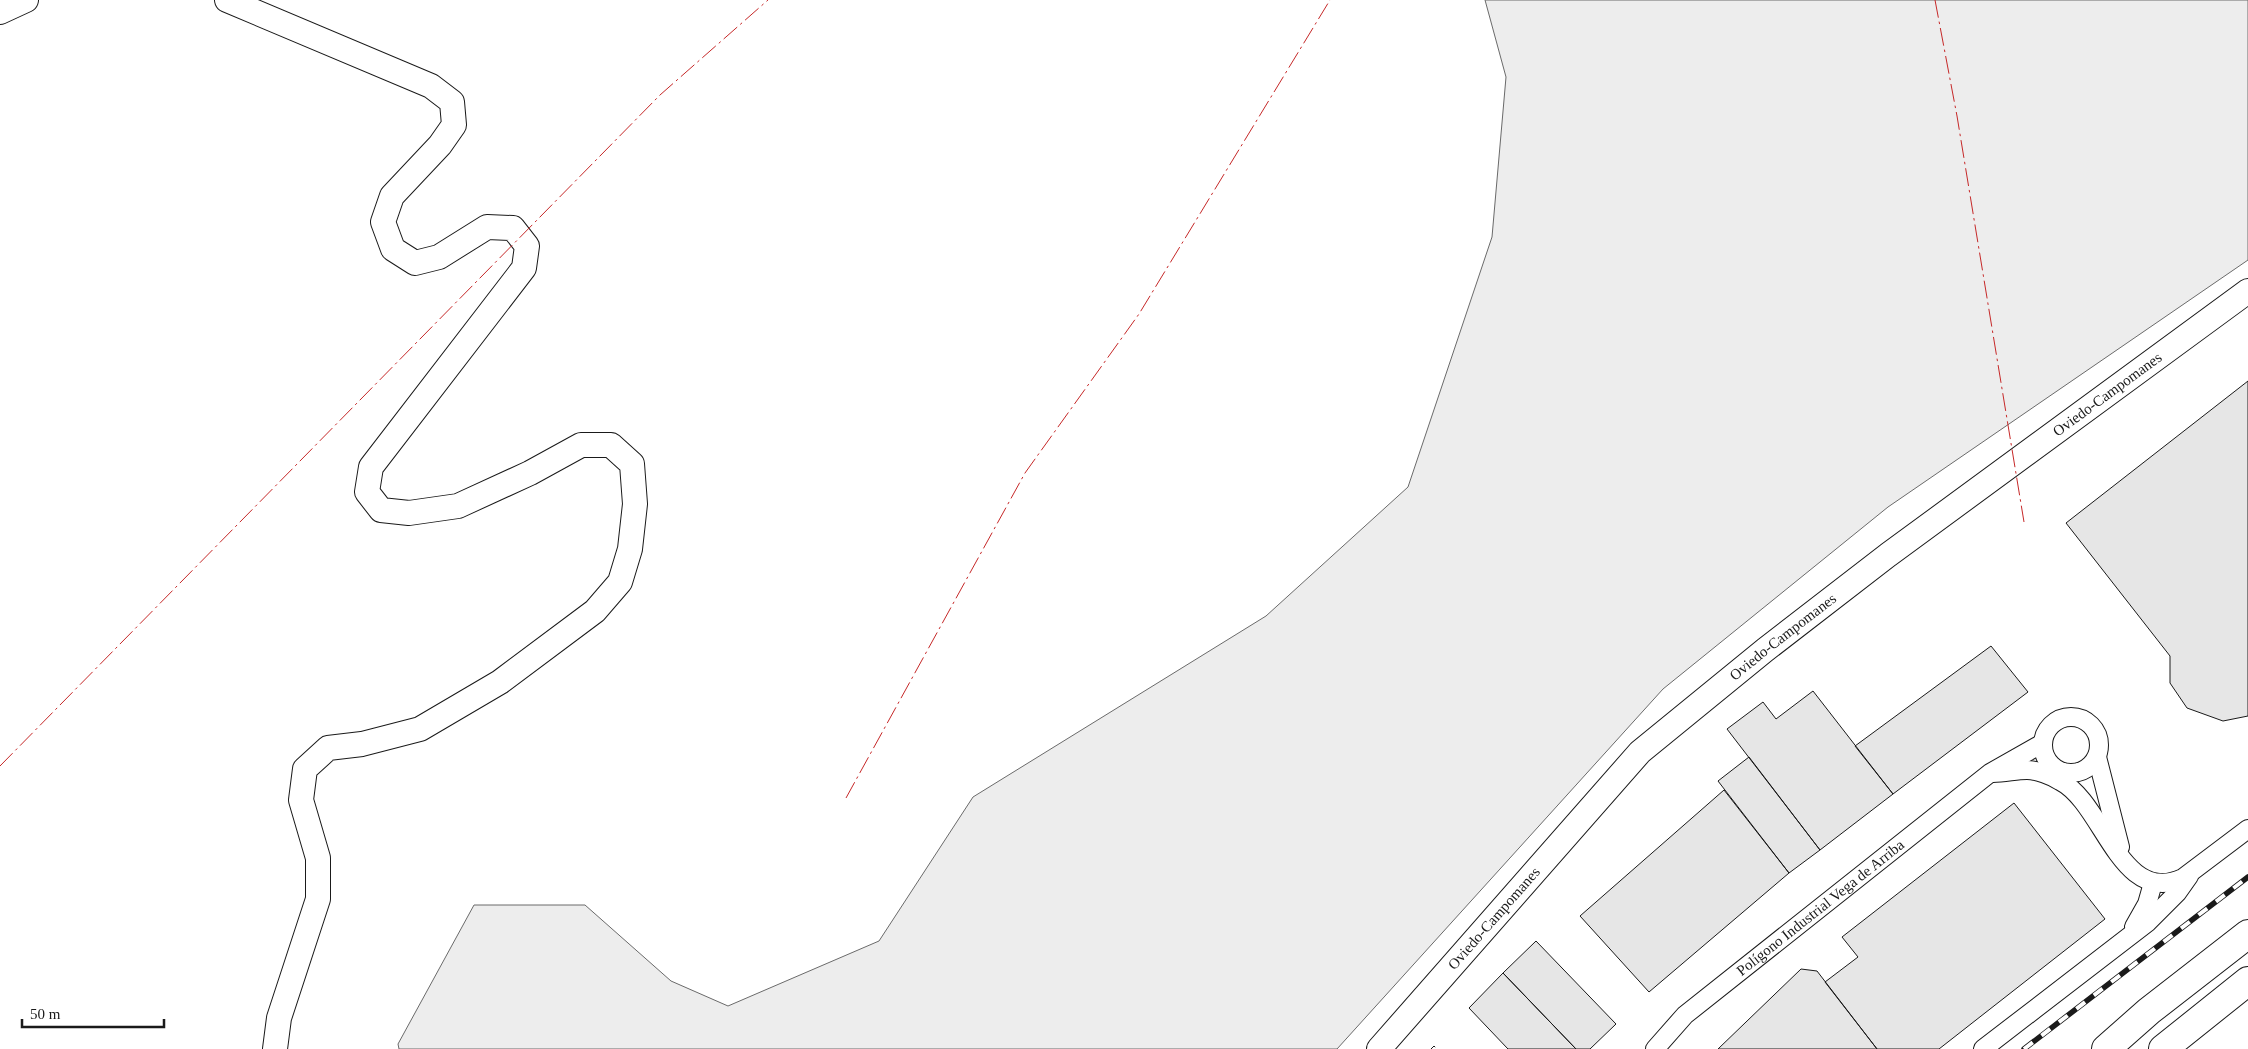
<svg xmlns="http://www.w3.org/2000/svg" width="2248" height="1049" viewBox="0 0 2248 1049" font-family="'Times New Roman',serif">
  <rect width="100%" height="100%" fill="#fff"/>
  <path fill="#ededed" stroke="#6a6a6a" d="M1485 0H2248V260L1888 507 1663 689 1337 1049H399L398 1044 474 905H585L671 981 728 1006 879 941 973 797 1266 616 1408 487 1492 237 1506 77Z"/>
  <path fill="#e6e6e6" stroke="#1a1a1a" d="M2248 381V716L2223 721 2187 708 2170 683V656L2066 523Z
    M1991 646 2028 692 1893 794 1855 746Z
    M1813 691 1893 794 1820 850 1727 729 1763 702 1776 719Z
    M1749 757 1820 850 1789 873 1718 781Z
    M1724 790 1789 873 1649 992 1580 916Z
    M2014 803 2105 919 1939 1049H1877L1825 982 1858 957 1842 937Z
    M1536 941 1616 1024 1590 1049H1576L1503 973Z
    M1801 969 1817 971 1877 1049H1718Z
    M1503 973 1576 1049H1508L1469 1008Z"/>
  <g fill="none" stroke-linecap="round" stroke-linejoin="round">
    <defs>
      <g id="street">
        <circle cx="2071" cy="745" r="28"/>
        <path d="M2097 757 2120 847"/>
        <path d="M1993 773C2005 773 2016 770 2027 770 2037 770 2052 776 2060 781 2104 803 2120 907 2183 878L2248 829"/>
        <path d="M2134 927 2147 904 2153 883"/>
        <path id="s1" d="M1655 1049 1685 1015 1990 773 2043 743"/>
        <path d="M1983 1049 2148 922 2177 893 2189 876"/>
      </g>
      <g id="secondary">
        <path d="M227 0 431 86 452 102 454 125 440 145 392 196 383 222 393 249 415 263 439 257 487 227 513 228 527 246 524 268 371 467 367 492 381 510 409 513 458 506 530 473 581 445H611L632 464 635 504 630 549 620 582 595 611 500 682 420 729 362 744 328 748 305 769 301 800 318 858V899L279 1018 275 1049"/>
        <path d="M0 12 26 0"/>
        <path id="s2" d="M1379 1049 1640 752 1765 650 1888 555 2248 291"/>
      </g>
      <path id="highway" d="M2106 1049 2149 1011 2248 934
        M2163 1049 2248 981"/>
    </defs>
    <use href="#street" stroke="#1a1a1a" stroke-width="20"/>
    <use href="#secondary" stroke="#1a1a1a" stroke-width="26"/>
    <use href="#highway" stroke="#1a1a1a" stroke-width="30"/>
    <use href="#street" stroke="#fff" stroke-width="18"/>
    <use href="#secondary" stroke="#fff" stroke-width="24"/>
    <use href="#highway" stroke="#fff" stroke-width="28"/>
    <defs>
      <path id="rail" d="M2024 1049 2248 877"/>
    </defs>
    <use href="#rail" stroke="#1a1a1a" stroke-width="5.5"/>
    <use href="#rail" stroke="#fff" stroke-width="4" stroke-dasharray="11" stroke-linecap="butt"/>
    <path stroke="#1a1a1a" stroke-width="1" stroke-dasharray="6 2.5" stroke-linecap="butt" d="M1431 1049 1434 1046 1437 1049"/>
    <path stroke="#c62828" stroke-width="1" stroke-dasharray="18 4 2.5 4" stroke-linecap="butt" d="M1935 0 1957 116 2024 522
      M0 766 660 95 768 0
      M846 798 1025 473 1139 314 1330 0"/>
  </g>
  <g text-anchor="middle" stroke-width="4" stroke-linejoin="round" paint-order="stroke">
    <g font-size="15" fill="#1a1a1a" stroke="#fff">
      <text dy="5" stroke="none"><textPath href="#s2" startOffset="984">Oviedo-Campomanes</textPath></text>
      <text dy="5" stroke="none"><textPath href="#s2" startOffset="579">Oviedo-Campomanes</textPath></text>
      <text dy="5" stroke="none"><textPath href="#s1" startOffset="218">Polígono Industrial Vega de Arriba</textPath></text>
      <text dy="5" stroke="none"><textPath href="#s2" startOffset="174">Oviedo-Campomanes</textPath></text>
    </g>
  </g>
  <path d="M22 1019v8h142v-8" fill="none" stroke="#1a1a1a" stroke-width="2.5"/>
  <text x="30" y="1019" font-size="15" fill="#1a1a1a" stroke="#ffffff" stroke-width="4" paint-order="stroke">50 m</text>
</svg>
